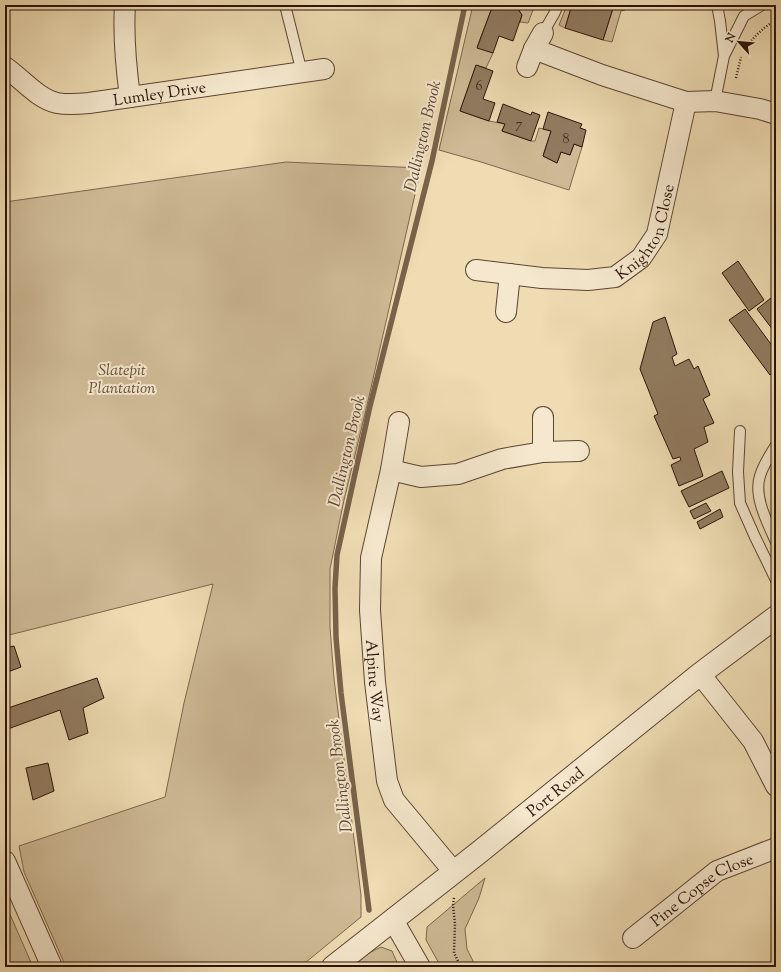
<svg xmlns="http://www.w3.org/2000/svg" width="781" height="972" viewBox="0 0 781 972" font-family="'Sorts Mill Goudy',serif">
  <rect width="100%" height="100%" fill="#efdcb3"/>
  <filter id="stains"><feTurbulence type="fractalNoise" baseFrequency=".005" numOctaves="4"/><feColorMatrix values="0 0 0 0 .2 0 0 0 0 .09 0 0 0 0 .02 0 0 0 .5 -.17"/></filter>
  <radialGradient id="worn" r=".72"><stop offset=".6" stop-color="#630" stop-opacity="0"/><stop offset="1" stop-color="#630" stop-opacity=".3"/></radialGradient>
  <path fill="#ceba96" stroke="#7c664e" d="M473 5H493L477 47 493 53 486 68 476 65 460 111 489 121 505 124 502 131 531 141H535L539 128 551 131 543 156 557 163 561 152 570 155 574 144 582 147 569 190 481 162 439 150Z
    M505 5H535L528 23 520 22 522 15 518 9Z
    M567 5H572L565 28 559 25Z
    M614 5H626L625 10 621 11 612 42 603 40Z
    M286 162 421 168 365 414 344 500 330 569V627L334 679 361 895V917L300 967H66L24 872 19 846 165 797 184 703 213 584 5 636V202Z
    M485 878 479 898 465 929 467 949 476 967H441L426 940 427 927Z
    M5 903 33 967H5Z
    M381 947 392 951 399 967H349L363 956Z"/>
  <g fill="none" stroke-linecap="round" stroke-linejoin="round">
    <path stroke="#78624b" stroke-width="5.5" d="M369 910 341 693 336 638 335 588 337 555 370 406 432 161 465 5"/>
  </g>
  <path fill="#917b60" stroke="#2b1207" d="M493 5H505L518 9 522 15 513 41 499 36 493 53 477 48Z
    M572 5 587 8 588 5 600 7 601 5H614L603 40 565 28Z
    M476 65 493 71 483 99 495 103 489 121 460 111Z
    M503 104 531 115 532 112 540 115 531 141 502 131 505 124 497 122Z
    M548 112 582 124 580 128 586 130 582 147 574 144 570 155 561 152 557 163 543 156 551 131 543 129Z
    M738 261 764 300 749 311 722 273Z
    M771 298 776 304V334L757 309Z
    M745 309 776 351V371L770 375 729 320Z
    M665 317 677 354 672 357 675 366 689 359 694 369 698 366 710 395 703 399 714 423 704 427 708 442 694 449 703 476 679 486 671 465 681 460 680 457 673 459 654 416 658 414 640 369 653 322Z
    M722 471 729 488 689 507 681 491Z
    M706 503 711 511 694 519 690 511Z
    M720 509 723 517 700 529 697 522Z
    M14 646 21 667 5 673V648Z
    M97 678 104 698 83 708 88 733 69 740 60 710 5 730V709Z
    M48 763 54 791 33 800 26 768Z"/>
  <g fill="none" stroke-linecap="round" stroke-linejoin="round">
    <defs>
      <path id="service" d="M285 5 302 73
        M543 33 554 14 558 5
        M724 56 744 16 762 5
        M715 101 724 56 720 21 717 5
        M740 431 738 472 740 503 755 537 776 580
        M776 445C770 455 763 465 760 476 753 496 768 524 776 542"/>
      <g id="minor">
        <path d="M125 5C123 36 126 67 130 97"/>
        <path d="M534 49 602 75 686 102 715 101 760 109 776 114"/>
        <path id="s1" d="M5 67C21 78 38 99 57 103 68 105 79 104 89 103L324 69"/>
        <path d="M527 67 534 49 543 33"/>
        <path id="s2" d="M476 270 542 278 588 280 615 277 641 258 657 234 686 102"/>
        <path d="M506 312 510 274"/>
        <path id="s3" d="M399 422 391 470 371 558 370 610 375 682 387 781 394 800 454 872"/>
        <path d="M543 452V417"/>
        <path d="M391 470 421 477 458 474 502 459 543 452 579 451"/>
        <path d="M700 674 753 741 776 786"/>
        <path d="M5 861 52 967"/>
        <path d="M393 920 420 967"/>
        <path id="s4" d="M633 938 717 871 776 848"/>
      </g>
      <g id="tertiary">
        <path id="s5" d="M333 967 477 854 700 674 776 617"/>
      </g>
    </defs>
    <use href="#service" stroke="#5c4432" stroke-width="12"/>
    <use href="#minor" stroke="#5c4432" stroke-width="22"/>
    <use href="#tertiary" stroke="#5c4432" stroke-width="24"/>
    <path stroke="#2b1207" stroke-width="2.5" stroke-dasharray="1 2" stroke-linecap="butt" d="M746 48C754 36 764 27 776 20
      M736 78 741 57
      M454 898 453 905 455 924 454 953 461 967"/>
    <use href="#service" stroke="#f5e8ce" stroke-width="10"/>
    <use href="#minor" stroke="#f5e8ce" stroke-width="20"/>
    <use href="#tertiary" stroke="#f5e8ce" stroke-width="22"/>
  </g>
  <g text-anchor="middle" stroke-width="4" stroke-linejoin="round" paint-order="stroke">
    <g font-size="14" fill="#442c1d">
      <text x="479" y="90">6</text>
      <text x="519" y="128">7</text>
      <text x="566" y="143">8</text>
    </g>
    <g font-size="16" fill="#2b1207" stroke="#f5e8ce">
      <text dy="6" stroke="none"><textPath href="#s1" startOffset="167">Lumley Drive</textPath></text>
      <text dy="6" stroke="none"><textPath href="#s2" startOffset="197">Knighton Close</textPath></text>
      <text dy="6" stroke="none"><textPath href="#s3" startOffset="262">Alpine Way</textPath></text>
      <text dy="6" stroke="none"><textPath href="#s5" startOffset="283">Port Road</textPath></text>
      <text dy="6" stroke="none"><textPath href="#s4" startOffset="85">Pine Copse Close</textPath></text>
    </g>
    <g font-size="16" font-style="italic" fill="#644d39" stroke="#f5e8ce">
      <text x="122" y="375">Slatepit<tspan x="122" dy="18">Plantation</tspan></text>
    </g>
    <g font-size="17" font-style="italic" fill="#5f4735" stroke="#f5e8ce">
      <text transform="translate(422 136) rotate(-77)" y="6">Dallington Brook</text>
      <text transform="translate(346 451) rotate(-77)" y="6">Dallington Brook</text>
      <text transform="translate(339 776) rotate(-97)" y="6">Dallington Brook</text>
    </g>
  </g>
  <rect width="781" height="972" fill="none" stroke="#efdcb3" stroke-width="20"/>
  <rect x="6" y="6" width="769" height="960" fill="none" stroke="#2b1207" stroke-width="2"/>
  <rect x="10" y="10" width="761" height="952" fill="none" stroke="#2b1207"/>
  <g transform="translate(739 42) rotate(297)" stroke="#f5e8ce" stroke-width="3" paint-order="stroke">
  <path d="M0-3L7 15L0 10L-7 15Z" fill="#2b1207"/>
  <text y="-6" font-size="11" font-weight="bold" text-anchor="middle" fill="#2b1207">N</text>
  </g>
  <rect width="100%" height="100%" filter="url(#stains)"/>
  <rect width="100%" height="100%" fill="url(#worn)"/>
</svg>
